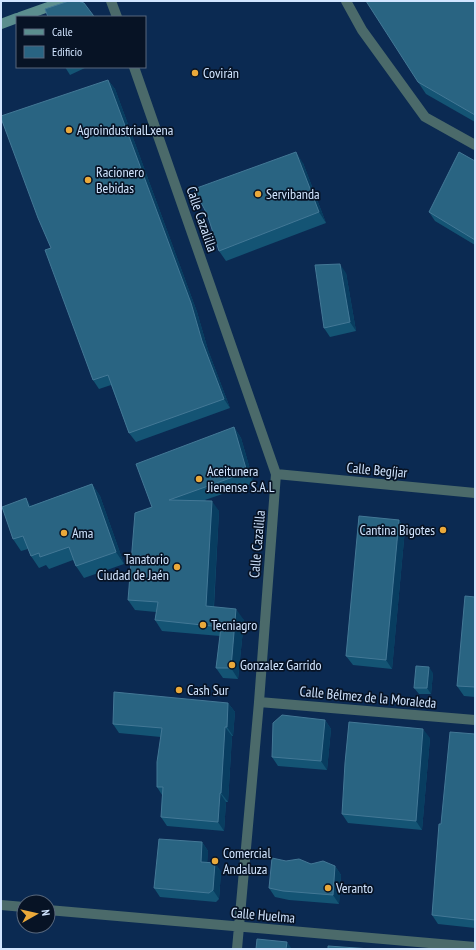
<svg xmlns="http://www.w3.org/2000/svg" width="476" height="950" viewBox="0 0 476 950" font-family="'PT Sans Narrow',sans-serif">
  <rect width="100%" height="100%" fill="#0b2a52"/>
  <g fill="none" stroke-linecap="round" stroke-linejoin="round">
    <path stroke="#4b6a6a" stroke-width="10" d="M111 1 117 17
      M346 1 362 30 425 117 475 145
      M134 67 276 474 259 702 237 949
      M276 474 475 493
      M259 702 475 720
      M1 905 24 907
      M48 910 475 947"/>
    <path stroke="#5b8e8e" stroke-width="10" d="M20 17 65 1
      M1 24 17 18"/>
  </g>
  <path fill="#145474" d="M475 1V122L426 94 418 82Z
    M65 67H87L70 75Z
    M108 80 115 89 197 312 208 350 230 408 136 442 129 433 111 385 99 389 93 380 51 248Z
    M475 161V245L435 221 429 212Z
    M303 163 326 223 226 261 219 251Z
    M346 273 356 331 330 337 324 328Z
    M234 427 241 438 254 483 205 500 219 511 214 607 244 620 238 679 223 678 216 668 220 636 162 631 155 620 156 612 135 610 128 600 152 507Z
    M92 484 100 496 124 564 84 578 76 566 73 560 49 569 46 565 39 568 31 556 28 549 21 551 13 539 31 506Z
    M399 520 405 529 392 669 353 665 346 656Z
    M475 597V697L464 696 457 686Z
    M433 673 431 694H419L414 688Z
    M228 703 235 712 233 736H232L228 802H226L224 831 167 826 161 817 162 795 157 787 161 737 119 733 113 724Z
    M325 720 331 729 327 770 278 766 272 757Z
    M475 734V928L438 924 432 915 441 824Z
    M430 738 422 830 348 823 342 814Z
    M202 842 208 851 207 862 215 863 221 872 219 899 216 902 160 897 154 888Z
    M286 861 335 866 341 875 339 904 289 900 275 897 269 888Z"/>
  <path fill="#083d60" d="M108 80 115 89 197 312 208 350 230 408 224 399 202 341Z
    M296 152 303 163 326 223 319 212Z
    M340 264 346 273 356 331 350 322Z
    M234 427 241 438 254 483 247 472Z
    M92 484 100 496 124 564 116 552Z
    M26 498 34 510 29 507Z
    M212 501 219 511 213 617 206 606Z
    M399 520 405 529 392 669 386 660Z
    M236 609 244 620 238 679 231 668Z
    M429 667 433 673 431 694 427 688Z
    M228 703 235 712 233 736 227 727Z
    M325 720 331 729 327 770 321 761Z
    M225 727 232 736 228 802 221 793Z
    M423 729 430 738 422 830 416 821Z
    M220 793 226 802 224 831 218 822Z
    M202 842 208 851 207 871 201 862Z
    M215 863 221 872 219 899 213 890Z
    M335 866 341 875 339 904 333 895Z
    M287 942 292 949H286Z"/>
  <path fill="#296482" stroke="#437896" d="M69 1H78L84 3 93 15 94 17H48L45 9Z
    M366 1H475V115L418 82Z
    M108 80 191 303 202 341 224 399 129 433 108 375 93 380 45 250 51 248 38 218 1 118V116Z
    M296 152 319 212 219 251 207 214 194 189Z
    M459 152 475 161V240L429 212Z
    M340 264 350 322 324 328 315 265Z
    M234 427 247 472 169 500 212 501 206 606 236 609 231 668H216L221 627 155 620 158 602 128 600 135 513 152 507 136 464Z
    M92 484 116 552 76 566 69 547 40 557 39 553 31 556 23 536 13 539 2 507 26 498 29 507Z
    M359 516 399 520 386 660 346 656Z
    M465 596 475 597V687L457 686Z
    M416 666 429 667 427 688H414Z
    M114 692 228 703 227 727H225L221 793H220L218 822 161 817 163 787H157V762L162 728 113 724Z
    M282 715 325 720 321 761 272 757 273 723Z
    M349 722 423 729 416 821 342 814 345 763Z
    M450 732 475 734V920L432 915 439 824H441Z
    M159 839 202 842 201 862 215 863 213 890 209 893 154 888Z
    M272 858 286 861 299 859 311 864 323 861 335 866 333 895 283 891 269 888Z
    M257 939 287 942 286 949H256Z
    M328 946 371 949H375H328Z"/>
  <g fill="#eba93a" stroke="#071325" stroke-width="1.5">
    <circle cx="195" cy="73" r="4"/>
    <circle cx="69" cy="130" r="4"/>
    <circle cx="88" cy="180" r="4"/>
    <circle cx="258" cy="194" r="4"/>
    <circle cx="199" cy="479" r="4"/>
    <circle cx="443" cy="530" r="4"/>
    <circle cx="64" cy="533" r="4"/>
    <circle cx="177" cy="567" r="4"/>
    <circle cx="203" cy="625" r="4"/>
    <circle cx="232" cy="665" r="4"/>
    <circle cx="179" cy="690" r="4"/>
    <circle cx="215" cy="861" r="4"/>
    <circle cx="328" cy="888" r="4"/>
  </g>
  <g text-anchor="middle" stroke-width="3.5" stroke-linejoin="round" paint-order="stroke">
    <g font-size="14" fill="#d2e5ff" stroke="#071325" text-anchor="start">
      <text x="203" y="78">Covirán</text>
      <text x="77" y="135">AgroindustrialLxena</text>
      <text x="96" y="177">Racionero<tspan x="96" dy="16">Bebidas</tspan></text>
      <text x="266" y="199">Servibanda</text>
      <text x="207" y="476">Aceitunera<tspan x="207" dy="16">Jienense S.A.L</tspan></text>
      <text x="435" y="535" text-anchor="end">Cantina Bigotes</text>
      <text x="72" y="538">Ama</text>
      <text x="169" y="564" text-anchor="end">Tanatorio<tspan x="169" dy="16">Ciudad de Jaén</tspan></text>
      <text x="211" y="630">Tecniagro</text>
      <text x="240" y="670">Gonzalez Garrido</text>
      <text x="187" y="695">Cash Sur</text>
      <text x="223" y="858">Comercial<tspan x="223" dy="16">Andaluza</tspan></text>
      <text x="336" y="893">Veranto</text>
    </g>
    <g font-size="14" fill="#d2e5ff" stroke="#071325">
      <text transform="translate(202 219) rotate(71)" y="5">Calle Cazalilla</text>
      <text transform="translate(377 470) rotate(5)" y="5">Calle Begíjar</text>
      <text transform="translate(257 544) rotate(-85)" y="5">Calle Cazalilla</text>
      <text transform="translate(368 697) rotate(5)" y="5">Calle Bélmez de la Moraleda</text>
      <text transform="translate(263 915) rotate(5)" y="5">Calle Huelma</text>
    </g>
  </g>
  <rect width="476" height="950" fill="none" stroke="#d2e5ff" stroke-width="4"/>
  <rect x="16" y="16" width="130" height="52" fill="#071325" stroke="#58677c"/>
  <rect x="24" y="29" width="20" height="6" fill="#5b8e8e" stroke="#58677c"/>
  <text x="52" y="36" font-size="12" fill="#d2e5ff">Calle</text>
  <rect x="24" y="46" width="20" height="12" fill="#296482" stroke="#58677c"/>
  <text x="52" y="56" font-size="12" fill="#d2e5ff">Edificio</text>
  <g transform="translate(36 914) rotate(82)"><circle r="19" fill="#071325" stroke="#58677c"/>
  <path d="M0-3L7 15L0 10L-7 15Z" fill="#eba93a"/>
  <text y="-6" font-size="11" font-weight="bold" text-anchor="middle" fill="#d2e5ff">N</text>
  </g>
</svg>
